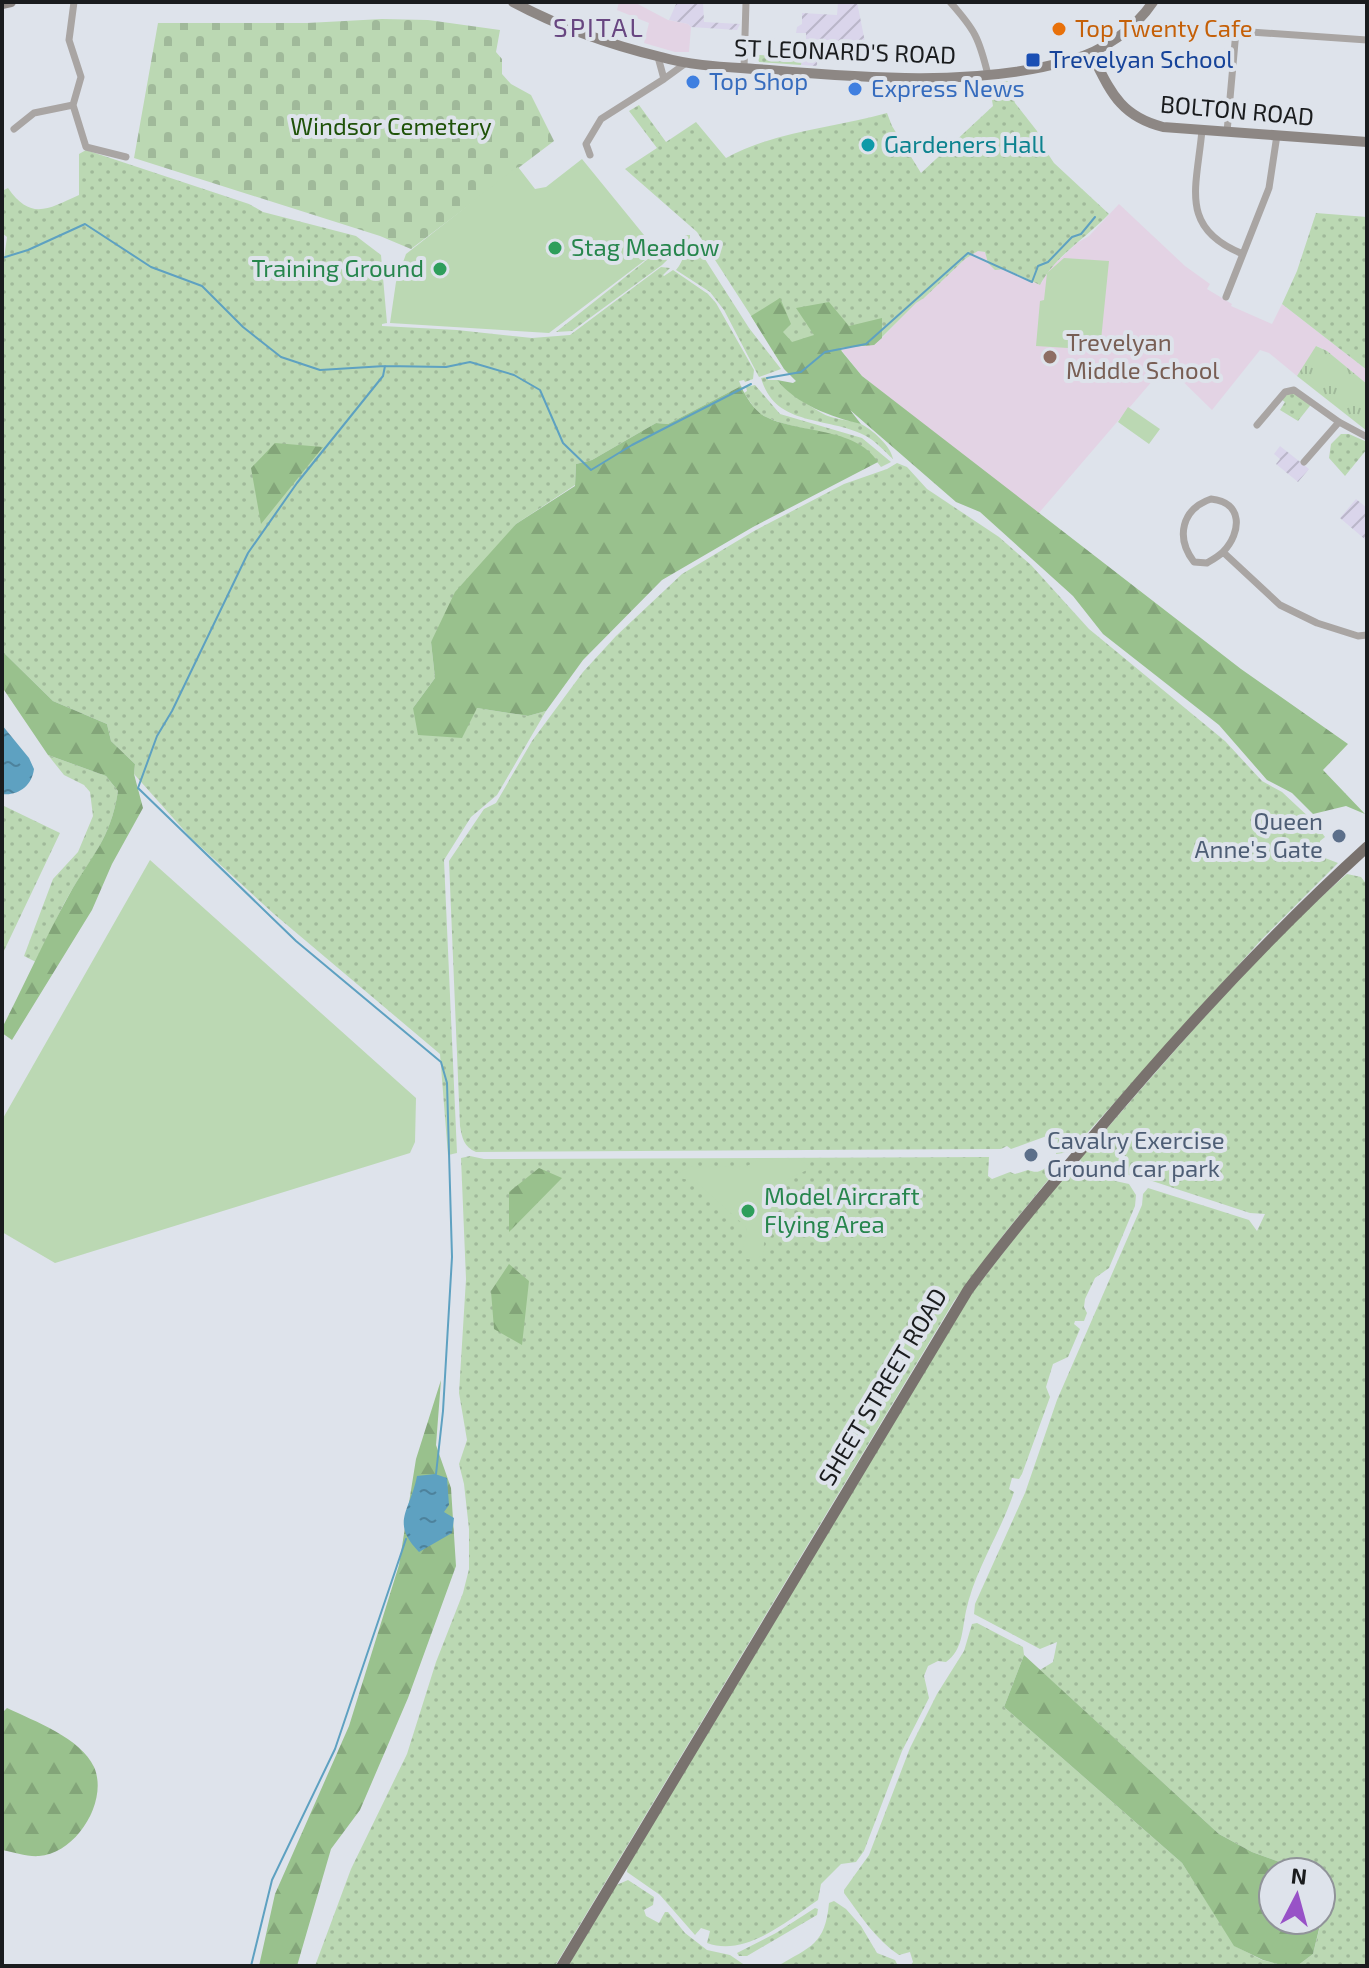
<svg xmlns="http://www.w3.org/2000/svg" width="1369" height="1968" viewBox="0 0 1369 1968" font-family="'Exo 2',sans-serif">
  <defs>
    <pattern id="industrial-furrows" width="10" height="10" patternUnits="userSpaceOnUse" patternTransform="scale(2)"><rect width="10" height="10" fill="#dad5eb"/><path d="M-1 1l2-2M0 10L10 0M9 11l2-2" fill="none" stroke="#bab6c9"/></pattern>
    <pattern id="grass-dots" width="8" height="8" patternUnits="userSpaceOnUse" patternTransform="scale(2)"><rect width="8" height="8" fill="#bbd8b3"/><path d="M2 2h.1M6 6h.1" fill="none" stroke="#a0b99a" stroke-width="1.8" stroke-linecap="round"/></pattern>
    <pattern id="forest-firs" width="22" height="20" patternUnits="userSpaceOnUse" patternTransform="scale(2)"><rect width="22" height="20" fill="#99c18d"/><path d="M5 1l3.5 6h-7zM16 11l3.5 6h-7z" fill="#83a579"/></pattern>
    <pattern id="cemetery-stones" width="16" height="16" patternUnits="userSpaceOnUse" patternTransform="scale(2)"><rect width="16" height="16" fill="#bbd8b3"/><path d="M2 7V4a2 2 0 0 1 4 0v3zM10 15v-3a2 2 0 0 1 4 0v3z" fill="#a0b99a"/></pattern>
    <pattern id="park-tufts" width="24" height="20" patternUnits="userSpaceOnUse" patternTransform="scale(2)"><rect width="24" height="20" fill="#bbd8b3"/><path d="M3 7l-1-3M5 7V3M7 7l1-3M15 17l-1-3M17 17v-4M19 17l1-3" fill="none" stroke="#a0b99a"/></pattern>
    <pattern id="water-ripples" width="26" height="14" patternUnits="userSpaceOnUse" patternTransform="scale(2)"><rect width="26" height="14" fill="#5ea1c1"/><path d="M2 4q2-2 4 0t4 0M15 11q2-2 4 0t4 0" fill="none" stroke="#4d829c"/></pattern>
  </defs>
  <rect width="100%" height="100%" fill="#dee3eb"/>
  <path fill="url(#industrial-furrows)" d="M677 2H703L704 22 740 24 737 30 691 27 688 24 669 20Z
    M838 2H857L865 42 806 39V33H796L797 27 802 24V13L837 15Z
    M802 40H812V46H818L817 66 801 65Z
    M1280 446 1309 469 1298 482 1276 464 1280 459 1274 454Z
    M1356 499 1367 508V541L1340 518Z"/>
  <path fill="#e3d3e4" d="M619 2H634L668 20 688 24 691 27 689 52H675L644 43 649 23 617 10Z
    M1119 204 1185 266 1210 284 1207 289 1232 304 1231 306 1272 324 1282 304 1367 370V384L1327 351 1317 346 1297 376 1269 353 1260 350 1212 410 1166 365 1038 514 862 376 839 347 868 346 880 340 916 302 924 298 965 259 978 251 985 252 988 263 1006 269 1031 282 1042 283 1045 273 1077 243 1089 236Z"/>
  <path fill="url(#grass-dots)" d="M756 51 759 55 802 57 801 65 759 62Z
    M1008 81 1015 103 1037 131 1044 148 1054 163 1109 214C1086 238 1055 256 1040 285L1006 269 995 270 988 263 985 252 978 251 965 259 924 298 916 303 874 345 840 347 842 351 805 374 755 322 697 232 625 169 657 148 629 111 639 105 666 142 696 122 726 158C775 131 834 128 887 113L892 126 921 173 993 106 989 83Z
    M86 150 249 204 263 212 356 236 381 255 387 323 382 324V326L457 330 532 338 570 335 661 267 670 268 663 275 664 276 673 270 708 294 716 303 754 370 753 379 745 382 744 380 739 381 741 386 668 424 656 423 592 460 576 464 575 485 516 524 431 642 435 678 413 708H477L528 716 546 711 497 795 471 817 444 860 457 1153 448 1155 440 1054 274 914 190 837 134 774 135 764 111 741 107 724 53 701 2 651V273L7 237 2 233V191L8 188C31 221 48 209 79 195V154Z
    M1316 213 1367 217V370L1282 304 1297 271Z
    M686 235H690V238L662 265 572 331 556 332 668 243 673 244Z
    M694 242 749 328 781 369 759 377 724 310 710 292 676 270C684 261 684 249 694 242Z
    M767 377 768 380H777C786 390 816 411 828 416 838 420 850 420 859 423 872 429 891 446 893 459 884 451 875 440 864 435 826 416 775 427 761 378Z
    M755 385 780 414 862 438 891 462 881 467C855 427 802 435 764 416 756 412 749 400 744 393L747 391 746 387Z
    M1291 391 1313 402 1298 421 1280 410 1285 402 1279 398Z
    M1341 434H1349L1367 442V449L1345 476 1329 458 1331 444Z
    M897 463 907 467 927 489 999 537 1031 565 1089 629 1225 741 1262 781 1282 792 1312 820 1325 837 1320 841V852L1325 858 1338 863 1262 939 1070 1152 1056 1154 1058 1139 1044 1137 1011 1149 1007 1146 1001 1149 476 1152C464 1147 462 1138 460 1126L449 861 484 809 496 803 532 741 583 672 616 636 682 574 754 531 844 484 887 469Z
    M48 755 106 776 118 791C111 837 93 855 70 893 57 915 48 939 36 962L24 956 53 879 78 852 93 816 90 792 84 785 64 775Z
    M2 805 60 833 2 955Z
    M1347 874 1361 877 1367 885V1966H1297L1313 1954 1320 1926 1321 1872H1293L1285 1864 1252 1852 1219 1834 1040 1670 1053 1662 1057 1642 1040 1649 974 1614 975 1604 1025 1493 1057 1400 1142 1205 1143 1194 1148 1188 1249 1220 1257 1231 1265 1214 1250 1213 1140 1177 1083 1167 1080 1159C1166 1062 1249 959 1347 874Z
    M470 1156 484 1159 989 1157 988 1176 992 1179 1010 1172 1015 1174 1028 1170C1038 1174 1042 1171 1050 1164L1053 1174 1004 1234 954 1301 555 1966H315L351 1869 407 1754 436 1662 463 1593 469 1569V1529L464 1484 459 1464 467 1440 459 1393 466 1279 461 1158Z
    M1079 1173 1129 1184 1136 1195 1135 1206 1109 1268 1095 1278 1085 1299 1084 1307 1087 1313 1084 1321H1075L1074 1324 1080 1329 1068 1357 1053 1364 1046 1387 1050 1397 1022 1474 1019 1479 1012 1478 1009 1489 1014 1492C1001 1532 975 1569 966 1611 962 1630 963 1650 946 1662L938 1661 928 1666 924 1676 929 1698 902 1751 864 1851 856 1862 841 1864 821 1884 818 1900C787 1921 746 1957 707 1943L710 1931 701 1928 695 1935 660 1895 627 1872 628 1861 958 1311 1059 1181Z
    M977 1623 1023 1647 1024 1655 1004 1707 1182 1863 1235 1946 1262 1960 1285 1966H910L913 1962 910 1952 899 1955C876 1940 860 1915 844 1893V1890L869 1855 910 1748 937 1694 964 1651 972 1624Z
    M628 1880 654 1897 653 1905 644 1910 646 1916 659 1923 665 1912H668L685 1933 707 1950 730 1955 746 1966H566L614 1886Z
    M834 1901 846 1909 861 1926 877 1953 895 1960 898 1966H778C811 1946 825 1945 829 1903Z
    M815 1908 818 1909 817 1915 747 1956H739L737 1953 776 1933Z"/>
  <path fill="url(#forest-firs)" d="M780 298 791 324 783 332 792 342 814 335 796 308 829 302 849 326 882 318V338L874 345 839 348 862 376 1241 669 1348 744 1323 770 1365 814 1346 806 1313 814 1292 793 1267 780 1219 725 1103 634 1073 596 980 512 956 502 850 410 861 424C831 417 796 404 777 380L793 383 796 381 784 369 751 316Z
    M741 386C745 396 755 411 764 416 798 434 855 426 878 462L753 527 662 580 583 660 546 711 528 716 477 708 462 738 418 735 413 708 435 678 431 642 455 592 516 524 575 486 576 464 592 460 656 423 668 424Z
    M275 443 323 447 261 524 251 468Z
    M2 651 53 701 107 724 111 741 135 764 134 774 143 808 112 864 92 910 12 1040 2 1033V1028C25 984 45 938 69 895 92 854 110 841 118 791L106 776 48 755 2 687Z
    M539 1168 562 1178 509 1232V1192Z
    M509 1264 529 1281 522 1345 494 1329 491 1291Z
    M441 1380 436 1445 451 1488 456 1566 408 1698 360 1810 331 1849 297 1966H259L275 1894 349 1726 399 1565 416 1459Z
    M1024 1655 1219 1834 1252 1852 1285 1864 1293 1872H1273V1920H1319L1320 1925 1313 1954 1297 1966H1285L1263 1960 1234 1946 1182 1863 1004 1707Z
    M7 1708C34 1721 81 1738 94 1767 109 1801 76 1854 39 1856 28 1857 13 1852 2 1850V1713Z"/>
  <path fill="url(#cemetery-stones)" d="M382 19 428 20 500 30 496 52 502 59V74L511 84 531 95 554 141 411 249 380 236 134 158 158 23H307Z"/>
  <path fill="url(#park-tufts)" d="M1316 346 1327 351 1367 384V431L1297 376Z"/>
  <path fill="#bbd8b3" d="M582 159 657 251 549 333 390 323 396 282 406 254 514 169 518 167 535 189 546 187Z
    M1064 258 1109 261 1100 350 1036 346 1040 301 1044 300 1047 273Z
    M1128 407 1160 429 1149 444 1118 422Z
    M150 860 416 1098 415 1142 410 1153 55 1263 2 1232V1120Z
    M761 1159 800 1160 809 1166 807 1170 776 1185 768 1196 763 1255 755 1260 746 1259 742 1253 747 1231 745 1226 695 1181 679 1178V1173L690 1167 747 1166Z"/>
  <path fill="url(#water-ripples)" d="M2 725 29 758 34 769C32 786 18 796 2 794Z
    M435 1474 447 1478 449 1505 444 1512 454 1518 452 1533 419 1552C390 1522 410 1512 417 1476Z"/>
  <g fill="none" stroke-linecap="round" stroke-linejoin="round">
    <path stroke="#5ea1c1" stroke-width="2" d="M2 258 28 250 85 224 151 267 202 286 243 327 281 357 320 370 385 366 446 367 470 362 514 375 540 390 563 443 591 470 632 445 751 384
      M385 366 383 376 297 483 248 553 172 711 157 736 138 788 296 941 441 1062 447 1083 452 1257 443 1411 436 1474
      M767 378 801 372 825 352 866 344 968 253 1032 282 1038 266 1048 262 1072 237 1081 234 1095 217
      M251 1966 272 1880 335 1749 406 1539"/>
    <path stroke="#a9a5a3" stroke-width="7" d="M950 2C975 30 979 38 988 75
      M744 68 746 2
      M664 79 686 63
      M73 105 86 147 126 157
      M14 129 34 113 73 105 81 77 69 40 74 2
      M1202 130C1197 187 1178 228 1243 254
      M1227 132 1236 31 1367 40
      M590 155 586 144 601 119 664 79 658 57
      M1226 297 1269 188 1277 135
      M1257 425 1285 392 1294 390 1339 422 1367 437
      M1304 462 1339 422
      M1211 499C1243 502 1242 532 1223 552 1219 556 1212 560 1207 563L1194 562C1175 537 1182 509 1211 499Z
      M1223 552 1280 605 1317 623 1358 636 1367 635"/>
    <path stroke="#8d8784" stroke-width="10" d="M513 2C558 26 611 45 661 57 696 67 732 67 769 70 863 78 979 87 1071 60 1103 51 1135 29 1153 2
      M2 4 11 2
      M1091 53C1110 90 1119 116 1163 127L1367 142"/>
    <path stroke="#79726e" stroke-width="11" d="M562 1966 968 1290C1008 1236 1051 1185 1095 1134 1180 1033 1269 936 1367 847"/>
  </g>
  <circle fill="#e8710a" stroke="#dee3eb" stroke-width="3" cx="1059" cy="29" r="8"/>
  <rect fill="#1a4fb4" stroke="#dee3eb" stroke-width="3" x="1025" y="52" width="16" height="16" rx="4"/>
  <g fill="#3f7fe0" stroke="#dee3eb" stroke-width="3">
    <circle cx="693" cy="82" r="8"/>
    <circle cx="855" cy="89" r="8"/>
  </g>
  <circle fill="#0f9aa8" stroke="#dee3eb" stroke-width="3" cx="868" cy="145" r="8"/>
  <g fill="#2e9e5b" stroke="#dee3eb" stroke-width="3">
    <circle cx="555" cy="248" r="8"/>
    <circle cx="440" cy="269" r="8"/>
    <circle cx="748" cy="1211" r="8"/>
  </g>
  <circle fill="#8d6e63" stroke="#dee3eb" stroke-width="3" cx="1050" cy="357" r="8"/>
  <g fill="#5c6f8a" stroke="#dee3eb" stroke-width="3">
    <circle cx="1339" cy="836" r="8"/>
    <circle cx="1031" cy="1155" r="8"/>
  </g>
  <g text-anchor="middle" stroke-width="8" stroke-linejoin="round" paint-order="stroke">
    <g font-size="24" fill="#c56008" stroke="#dee3eb" text-anchor="start">
      <text x="1075" y="37">Top Twenty Cafe</text>
    </g>
    <g font-size="24" fill="#1a1c1e" stroke="#dee3eb">
      <text transform="translate(845 52) rotate(2)" y="8">ST LEONARD'S ROAD</text>
      <text transform="translate(1237 111) rotate(5)" y="8">BOLTON ROAD</text>
      <text transform="translate(883 1387) rotate(-59)" y="8">SHEET STREET ROAD</text>
    </g>
    <g font-size="24" fill="#164399" stroke="#dee3eb" text-anchor="start">
      <text x="1049" y="68">Trevelyan School</text>
    </g>
    <g font-size="24" fill="#366cbe" stroke="#dee3eb" text-anchor="start">
      <text x="709" y="90">Top Shop</text>
      <text x="871" y="97">Express News</text>
    </g>
    <g font-size="24" fill="#1f5209" stroke="#dee3eb">
      <text x="391" y="135">Windsor Cemetery</text>
    </g>
    <g font-size="24" fill="#0d838f" stroke="#dee3eb" text-anchor="start">
      <text x="884" y="153">Gardeners Hall</text>
    </g>
    <g font-size="24" fill="#27864d" stroke="#dee3eb" text-anchor="start">
      <text x="571" y="256">Stag Meadow</text>
      <text x="424" y="277" text-anchor="end">Training Ground</text>
      <text x="764" y="1205">Model Aircraft<tspan x="764" dy="28">Flying Area</tspan></text>
    </g>
    <g font-size="24" fill="#785e54" stroke="#dee3eb" text-anchor="start">
      <text x="1066" y="351">Trevelyan<tspan x="1066" dy="28">Middle School</tspan></text>
    </g>
    <g font-size="24" fill="#4e5e75" stroke="#dee3eb" text-anchor="end">
      <text x="1323" y="830">Queen<tspan x="1323" dy="28">Anne's Gate</tspan></text>
      <text x="1047" y="1149" text-anchor="start">Cavalry Exercise<tspan x="1047" dy="28">Ground car park</tspan></text>
    </g>
    <g font-size="26" letter-spacing="2" fill="#684681" stroke="#dee3eb">
      <text x="599" y="37">SPITAL</text>
    </g>
  </g>
  <rect width="1369" height="1968" fill="none" stroke="#1a1c1e" stroke-width="8"/>
  <g transform="translate(1297 1896) rotate(6)"><circle r="38" fill="#dee3eb" stroke="#909399" stroke-width="2"/>
  <path d="M0-6L14 30L0 20L-14 30Z" fill="#9852c7"/>
  <text y="-12" font-size="22" font-weight="bold" text-anchor="middle" fill="#1a1c1e">N</text>
  </g>
</svg>
